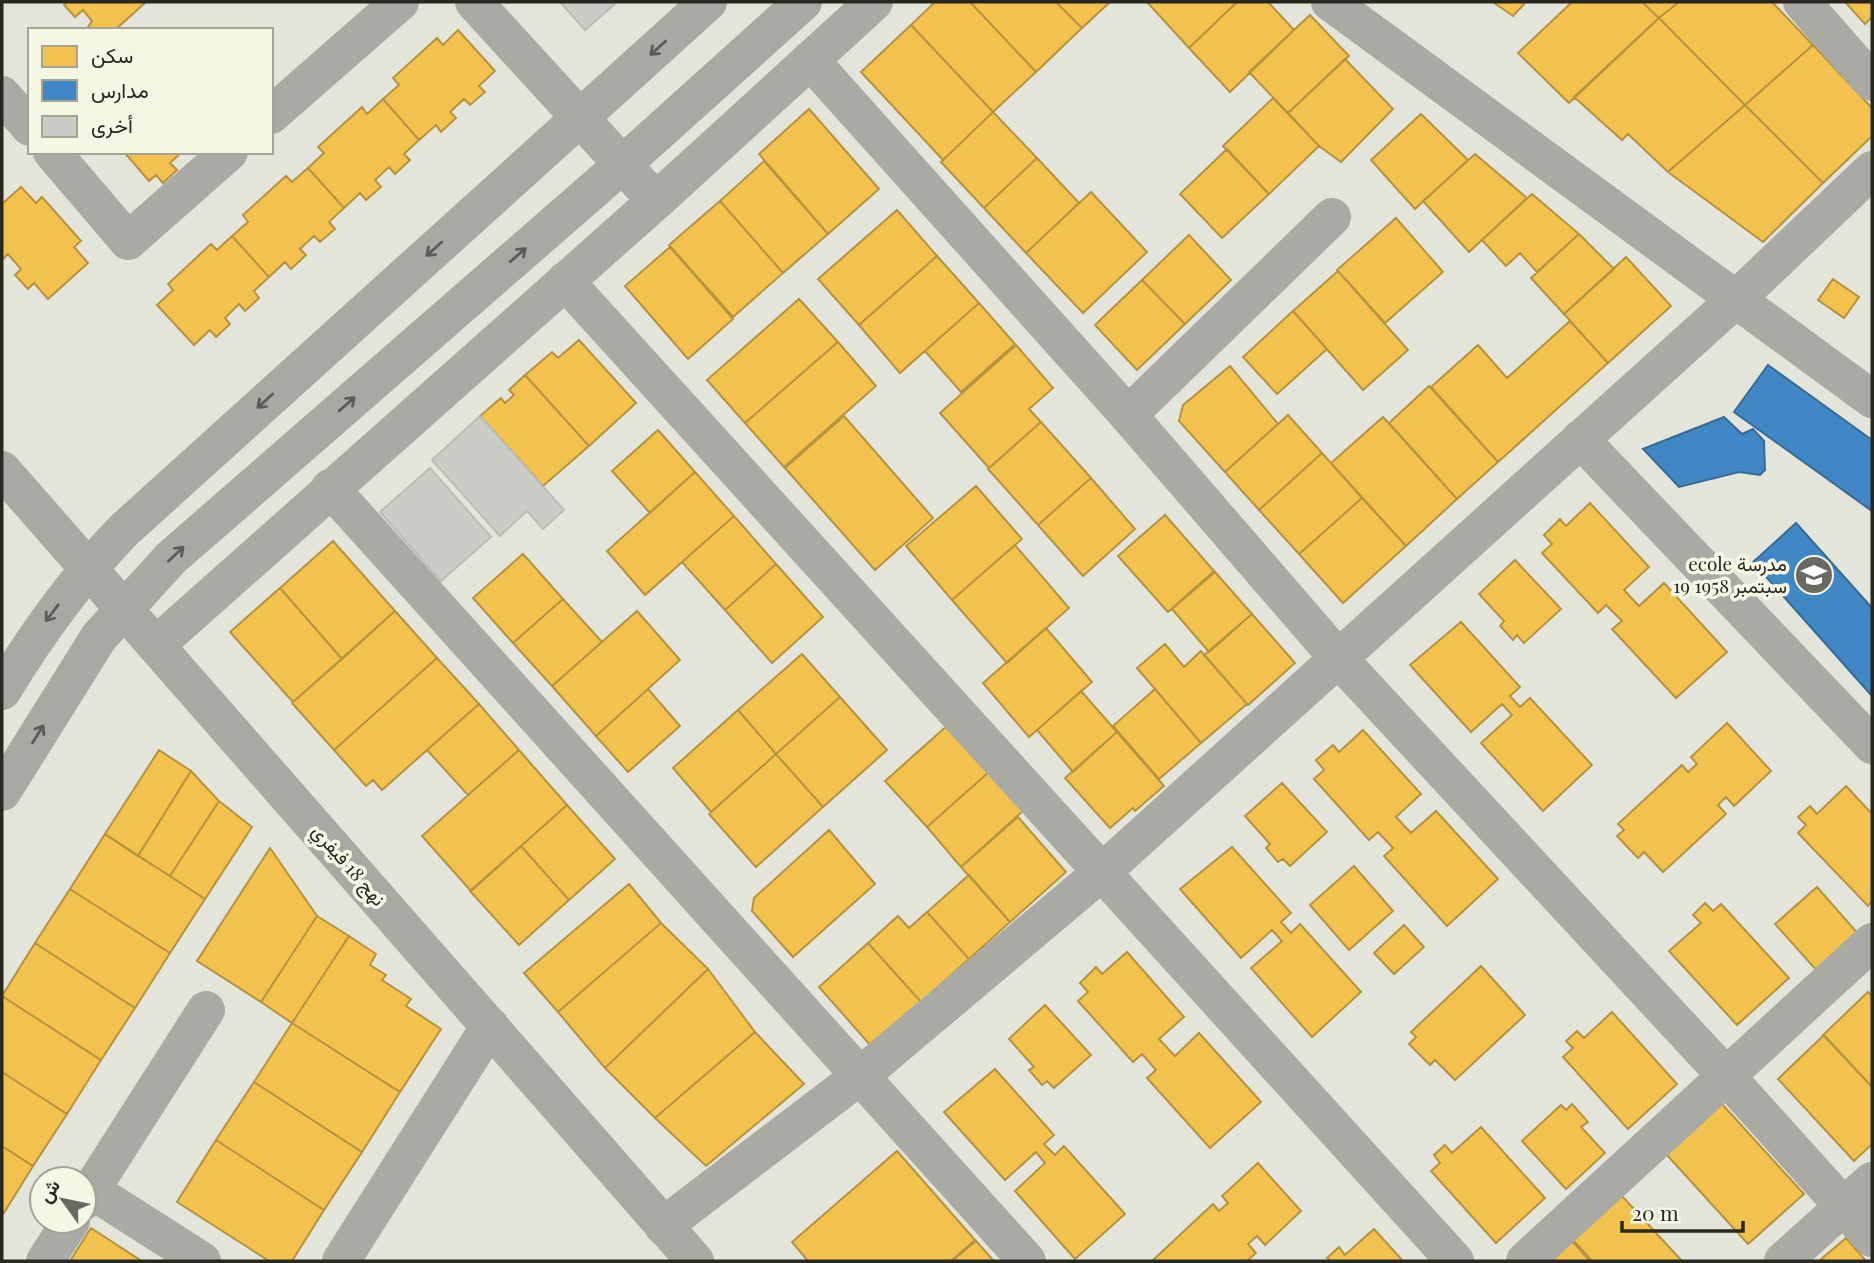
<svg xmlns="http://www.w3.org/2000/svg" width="1874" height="1263" viewBox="0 0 1874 1263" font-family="'Playfair Display',Vazirmatn,serif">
  <rect width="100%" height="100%" fill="#e4e5da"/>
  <path fill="#f2c14e" stroke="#b59340" stroke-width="2" d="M67 2H146L115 30H86L92 21 83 10 75 17 64 5Z
    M935 2H970L1036 72 993 112 911 25Z
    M970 2H1056L1082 28 1036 72Z
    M1056 2H1110L1082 28Z
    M1147 2H1237L1189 48Z
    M1237 2H1268L1294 30 1230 92 1189 48Z
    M1493 2H1526L1513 16Z
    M1572 2H1642L1659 18 1569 103 1518 53Z
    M1642 2H1679L1659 18Z
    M1679 2H1772L1813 45 1745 105 1659 18Z
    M1845 2H1872V17L1865 24Z
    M1310 15 1349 56 1288 113 1249 72Z
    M1659 18 1745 105 1668 172 1628 134 1622 140 1574 97Z
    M911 25 993 112 943 160 861 72Z
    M458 30 495 71 479 86 485 92 470 105 464 99 450 112 456 118 441 132 436 125 419 140 383 99 399 85 393 78 437 38 443 45Z
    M1813 45 1872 108V136L1823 183 1745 105Z
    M1345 59 1393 109 1341 162 1319 146 1288 113Z
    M1273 98 1319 146 1269 194 1223 146Z
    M383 99 419 140 404 154 410 160 395 174 389 167 375 180 381 187 366 200 360 193 344 208 308 168 324 153 318 147 362 107 367 114Z
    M1745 105 1823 183 1763 242 1668 172Z
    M809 109 879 189 828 234 759 154Z
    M993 112 1037 158 984 208 941 162Z
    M1421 114 1468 160 1415 209 1371 160Z
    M1227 149 1269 194 1222 238 1180 194Z
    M124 152H182L170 163 177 170 163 183 156 175 149 181Z
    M1475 154 1527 198 1469 252 1423 201Z
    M1037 158 1079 203 1026 253 984 208Z
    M764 161 828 234 783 273 720 201Z
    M308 168 344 208 329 222 335 229 320 242 314 236 300 249 306 255 291 269 285 262 269 277 232 236 248 222 243 215 286 176 292 182Z
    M21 187 36 203 42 197 81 241 74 247 88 263 48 299 34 283 28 289 15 275 21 269 8 254 2 260V204Z
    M1091 192 1147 252 1083 313 1026 253Z
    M1532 194 1579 234 1537 272 1520 253 1506 266 1482 240Z
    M720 201 783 273 733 317 669 245Z
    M897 210 937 256 859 325 818 279Z
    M1396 218 1443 272 1385 323 1337 270Z
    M1579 234 1614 269 1564 314 1531 278Z
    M1189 235 1231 280 1185 324 1142 280Z
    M232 236 269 277 254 291 259 298 245 311 239 304 225 318 230 324 216 337 210 330 194 345 157 305 173 290 168 284 211 244 217 250Z
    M670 247 733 319 688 359 625 286Z
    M937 256 979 303 900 373 859 325Z
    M1626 257 1671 306 1608 363 1564 314Z
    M1338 271 1408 350 1363 390 1293 311Z
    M1833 279 1859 297 1844 318 1818 300Z
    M1142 280 1185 324 1137 370 1095 325Z
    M799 299 838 342 745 423 707 380Z
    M979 303 1015 344 961 392 925 351Z
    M1293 311 1327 349 1277 394 1243 357Z
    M1570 321 1608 363 1498 462 1431 387 1478 345 1507 378Z
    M579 340 636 403 589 446 525 375 552 352 558 358Z
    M838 342 876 386 784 467 745 423Z
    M1016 345 1053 388 1029 409 1041 422 989 468 940 413Z
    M1230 366 1278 424 1225 472 1179 421 1183 405Z
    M525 375 589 446 543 486 480 416 501 398 505 403 514 395 509 390Z
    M1429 386 1498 462 1457 499 1389 423Z
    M1288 415 1322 453 1259 510 1225 472Z
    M844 416 933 518 875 570 785 468Z
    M1383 417 1457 499 1406 546 1331 463Z
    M1041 422 1091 478 1038 525 988 469Z
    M658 430 695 472 650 513 612 471Z
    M1322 453 1362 498 1299 554 1259 510Z
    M695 472 734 516 645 595 607 551Z
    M1091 478 1135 529 1083 576 1038 525Z
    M976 486 1022 539 952 600 906 546Z
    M1362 498 1406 546 1343 603 1299 554Z
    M1590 503 1649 567 1624 590 1639 606 1664 583 1727 652 1676 698 1612 629 1622 621 1606 605 1598 613 1542 553 1552 544 1544 535 1560 519 1566 526Z
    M1165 515 1214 571 1168 612 1118 556Z
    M734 516 776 564 725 610 682 562Z
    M333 541 395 611 342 659 280 588Z
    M1015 545 1069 608 1007 663 952 600Z
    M523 554 563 599 513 643 473 598Z
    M1515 560 1561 609 1524 643 1517 635 1513 640 1500 626 1504 621 1479 594Z
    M776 564 823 617 772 663 725 610Z
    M1215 572 1252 614 1209 652 1172 609Z
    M280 588 342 659 293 702 230 632Z
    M563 599 602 642 552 686 513 643Z
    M395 611 437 658 334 750 292 703Z
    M637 611 680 660 596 736 552 686Z
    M1252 614 1295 663 1248 705 1204 655Z
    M1461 622 1520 687 1510 696 1520 707 1530 698 1592 765 1543 811 1481 743 1512 715 1502 704 1471 732 1410 665Z
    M1046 628 1092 682 1029 737 983 683Z
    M1165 644 1184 667 1201 651 1247 704 1201 743 1137 668Z
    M802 654 840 697 776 754 738 710Z
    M437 658 479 704 382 790 373 780 366 786 334 750Z
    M648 689 680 726 628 772 596 736Z
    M1155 689 1201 743 1159 779 1113 726Z
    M1081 691 1117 732 1073 772 1037 730Z
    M840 697 887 750 823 807 776 754Z
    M479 704 519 750 468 795 427 750Z
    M738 710 776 754 711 812 673 768Z
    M1727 723 1771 771 1734 806 1726 797 1718 805 1726 814 1663 872 1644 852 1638 858 1617 836 1624 830 1618 824 1682 765 1688 772 1697 764 1691 757Z
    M948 725 990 771 927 827 885 781Z
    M1363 730 1421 794 1396 817 1411 833 1436 811 1498 879 1447 926 1384 856 1393 848 1378 832 1369 840 1314 779 1324 770 1316 760 1333 745 1339 752Z
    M1117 732 1164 786 1135 811 1133 808 1110 828 1065 778Z
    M159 750 191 771 138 856 105 834Z
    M519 750 567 805 471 891 422 836Z
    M776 754 823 807 756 867 709 814Z
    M191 771 219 801 170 876 138 856Z
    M990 771 1024 810 961 867 927 827Z
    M1282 783 1327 832 1290 866 1283 859 1278 862 1266 848 1270 844 1245 816Z
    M1846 786 1872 814V901L1868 906 1798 833 1806 825 1798 817 1810 806 1817 814Z
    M219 801 252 827 205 899 170 876Z
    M567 805 615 859 569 900 521 846Z
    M1018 817 1066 872 1010 922 961 867Z
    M829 830 875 884 793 957 752 911 754 898Z
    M105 834 205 899 170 953 70 889Z
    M521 846 569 900 519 945 470 891Z
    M1232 847 1291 913 1281 922 1291 933 1300 924 1361 992 1312 1037 1251 968 1282 941 1272 930 1241 958 1180 889Z
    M270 848 317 916 261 1002 197 961Z
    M1354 866 1393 911 1349 950 1310 905Z
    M969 875 1010 922 969 959 927 912Z
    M629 884 661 923 558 1012 524 973Z
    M1817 887 1860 936 1819 973 1775 924Z
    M70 889 170 953 135 1008 35 943Z
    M1705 903 1713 911 1721 904 1789 978 1737 1025 1669 951 1701 923 1693 915Z
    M927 912 969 959 921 1002 868 943 898 916 909 928Z
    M317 916 349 936 292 1023 261 1002Z
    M661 923 708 969 605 1068 558 1012Z
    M1404 925 1424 947 1394 974 1374 953Z
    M349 936 376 954 370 965 386 975 382 980 411 999 406 1006 441 1029 400 1092 292 1023Z
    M35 943 135 1008 101 1060 2 996Z
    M868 943 921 1002 871 1046 819 987Z
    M1127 952 1184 1017 1159 1039 1175 1056 1199 1033 1261 1102 1210 1148 1147 1078 1156 1070 1142 1054 1133 1062 1078 1001 1088 992 1080 983 1096 967 1102 974Z
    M1481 966 1525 1015 1455 1080 1435 1060 1430 1065 1409 1044 1416 1037 1411 1032Z
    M708 969 755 1032 655 1118 605 1068Z
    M1868 992 1872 996V1087L1823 1035Z
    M2 996 101 1060 67 1114 2 1072Z
    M1045 1005 1091 1055 1054 1088 1047 1081 1042 1085 1029 1070 1034 1067 1009 1039Z
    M1612 1012 1677 1084 1628 1129 1563 1057 1573 1048 1566 1041 1577 1031 1584 1038Z
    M292 1023 400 1092 362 1152 254 1082Z
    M755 1032 804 1084 706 1166 655 1118Z
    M1824 1035 1872 1087V1144L1854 1161 1778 1079Z
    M995 1069 1054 1135 1044 1144 1055 1155 1064 1146 1125 1214 1075 1259 1015 1191 1045 1163 1036 1152 1005 1180 944 1112Z
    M2 1072 67 1114 33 1166 2 1146Z
    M254 1082 362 1152 324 1210 216 1140Z
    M1572 1104 1588 1122 1581 1127 1605 1153 1566 1189 1522 1141 1561 1105 1566 1110Z
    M1722 1104 1804 1194 1748 1244 1666 1154Z
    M1481 1127 1545 1198 1496 1243 1431 1171 1440 1163 1434 1155 1445 1145 1452 1153Z
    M216 1140 324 1210 292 1261H269L177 1202Z
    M2 1146 33 1166 2 1216Z
    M897 1151 975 1240 951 1261H808L792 1242Z
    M1258 1163 1301 1211 1265 1245 1257 1236 1248 1244 1256 1253 1247 1261H1152L1213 1204 1219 1211 1228 1203 1222 1196Z
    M1622 1196 1682 1261H1592L1573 1240Z
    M91 1228 140 1260 139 1261H70Z
    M1374 1229 1403 1261H1331L1327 1258 1339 1247 1345 1255Z
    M1846 1238 1866 1261H1819Z
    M976 1241 994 1261H952Z
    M1572 1241 1590 1261H1550Z"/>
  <path fill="#3f88c5" stroke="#386b94" stroke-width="2" d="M1768 365 1872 440V511L1734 412Z
    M1724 417 1742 434 1753 429 1764 441 1765 470 1760 475 1739 472 1679 487 1643 449Z
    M1796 523 1872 608V696L1753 562Z"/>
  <path fill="#cbccc5" stroke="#bbbdb5" stroke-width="2" d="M560 2H617L585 30Z
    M480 416 564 510 543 529 527 511 500 536 432 460Z
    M430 468 491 537 441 581 380 512Z"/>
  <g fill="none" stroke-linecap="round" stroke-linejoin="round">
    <path stroke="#aaaaa5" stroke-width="38" d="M474 2 656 201
      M1802 2 1872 82
      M810 60 1128 415 1338 658 1727 1077 1872 1238
      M2 95 30 127
      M271 115 400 2
      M52 152 128 241 229 152
      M565 281 1455 1261
      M1128 415 1332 217
      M1580 439 1872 745
      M330 488 1027 1261
      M156 645 656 201 874 2
      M91 1190 202 1261
      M84 1201 206 1010
      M663 1226 860 1076 1102 872 1735 300 1872 170
      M45 1261 71 1221
      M341 1261 490 1026
      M1525 1261 1872 942
      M1783 1261 1872 1181"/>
    <path stroke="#aaaaa5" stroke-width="38" d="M1330 2 1872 399"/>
    <path stroke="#a9a9a3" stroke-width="38" d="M2 470 695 1261
      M2 691C38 632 76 579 124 530L708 2
      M2 792 99 637 171 558 622 165 803 2"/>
  </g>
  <defs><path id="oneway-shaft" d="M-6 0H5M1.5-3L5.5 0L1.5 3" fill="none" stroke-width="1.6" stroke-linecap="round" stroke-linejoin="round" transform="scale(1.75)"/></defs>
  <g stroke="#5c5c55">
    <use href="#oneway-shaft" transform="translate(658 48) rotate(138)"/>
    <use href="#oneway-shaft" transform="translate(434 249) rotate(138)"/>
    <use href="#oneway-shaft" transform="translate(518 255) rotate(-41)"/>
    <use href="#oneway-shaft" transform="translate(265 401) rotate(138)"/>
    <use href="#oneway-shaft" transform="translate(347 404) rotate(-41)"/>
    <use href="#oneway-shaft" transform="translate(176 554) rotate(-43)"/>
    <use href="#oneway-shaft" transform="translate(52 613) rotate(127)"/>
    <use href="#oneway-shaft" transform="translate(38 734) rotate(-58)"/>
  </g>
  <defs>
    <symbol id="school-disc" viewBox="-11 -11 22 22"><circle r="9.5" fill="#6a6a62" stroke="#f5f6e3"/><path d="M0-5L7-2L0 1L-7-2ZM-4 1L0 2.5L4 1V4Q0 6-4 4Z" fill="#fff"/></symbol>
  </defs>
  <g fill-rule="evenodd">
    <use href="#school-disc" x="1792" y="553" width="44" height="44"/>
  </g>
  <g text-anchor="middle" stroke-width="7" stroke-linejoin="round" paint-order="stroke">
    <g font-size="19" fill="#282821" stroke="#f5f6e3" text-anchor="end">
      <text x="1787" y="571">ecole مدرسة<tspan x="1787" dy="22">19 سبتمبر 1958</tspan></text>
    </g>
    <g font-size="19" fill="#282821" stroke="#f5f6e3">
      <text transform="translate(349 865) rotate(49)" y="7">نهج 18 فيفري</text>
    </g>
  </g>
  <rect width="1874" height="1263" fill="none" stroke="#282821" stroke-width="7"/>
  <rect x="28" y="28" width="245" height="126" fill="#f5f6e3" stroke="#a3a495" stroke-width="2"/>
  <rect x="42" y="46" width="35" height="21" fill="#f2c14e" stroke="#a3a495" stroke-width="2"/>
  <text x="91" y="63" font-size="21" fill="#282821">سكن</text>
  <rect x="42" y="80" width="35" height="21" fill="#3f88c5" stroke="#a3a495" stroke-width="2"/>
  <text x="91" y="98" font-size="21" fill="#282821">مدارس</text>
  <rect x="42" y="116" width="35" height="21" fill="#cbccc5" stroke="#a3a495" stroke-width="2"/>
  <text x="91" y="133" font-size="21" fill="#282821">أخرى</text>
  <g transform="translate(63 1200) rotate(303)"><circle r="33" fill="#f5f6e3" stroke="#a3a495" stroke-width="2"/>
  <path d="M0-5L12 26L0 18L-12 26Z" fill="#6a6a62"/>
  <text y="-10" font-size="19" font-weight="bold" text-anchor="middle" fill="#282821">ش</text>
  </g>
  <path d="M1622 1221v10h121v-10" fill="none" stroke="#282821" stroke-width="3.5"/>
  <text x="1632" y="1221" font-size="21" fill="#282821" stroke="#f5f6e3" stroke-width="5" paint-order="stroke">20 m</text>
</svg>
